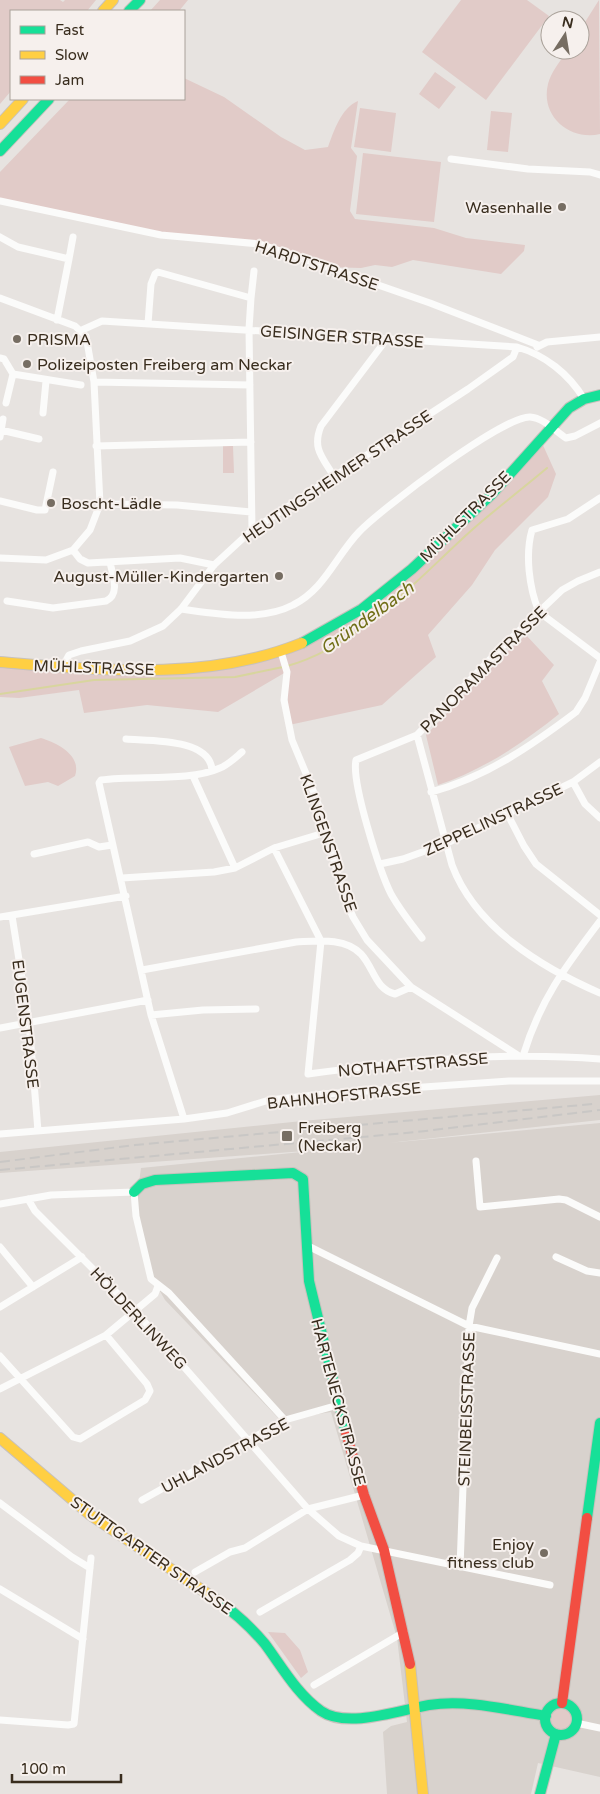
<svg xmlns="http://www.w3.org/2000/svg" width="600" height="1794" viewBox="0 0 600 1794" font-family="'Varela Round',sans-serif">
  <rect width="100%" height="100%" fill="#e7e3e0"/>
  <path fill="#d8d2cd" d="M600 1095V1120L388 1143 600 1123V1777L538 1763 531 1794H387L383 1732 391 1726 407 1722 397 1638 331 1412 280 1420 165 1300 148 1270 136 1204 141 1168 332 1149 0 1173V1152L302 1121Z"/>
  <path fill="#e1cbc8" d="M0 0H60L63 2 65 0H96L87 11H11V91L0 104Z
    M160 0H188L179 11H150Z
    M461 0H527L549 16 486 100 422 52Z
    M599 0 600 134C570 141 540 116 548 84 551 72 561 60 568 50H580V30Z
    M435 72 456 87 439 109 419 94Z
    M184 78 224 97 281 137 305 150 328 147C334 131 341 108 358 101L351 148 357 156 350 211 355 219 434 228 466 238 525 245 524 251 501 274 413 260 392 267 375 265 361 268 325 267 260 244 161 235 0 201V172L70 99H184Z
    M360 108 396 113 391 152 354 147Z
    M491 111 512 113 508 152 487 150Z
    M363 153 441 162 434 222 356 214Z
    M542 443 556 474 548 497 495 550 472 585 428 635 436 657 382 705 289 725 286 672 218 712 147 705 84 713 79 690 19 698 0 697V662L63 666H217L297 646 382 593Z
    M223 446H233L234 473H223Z
    M526 635 554 665 542 681 559 714C523 743 483 770 438 785L426 735 498 660Z
    M41 738C57 743 82 755 75 776L58 786 48 782 25 786 9 747Z
    M268 1632 285 1633 300 1650 308 1672 301 1678Z
    M550 1719a11 11 0 1 1 22 0a11 11 0 1 1-22 0Z"/>
  <g fill="none" stroke-linecap="round" stroke-linejoin="round">
    <path stroke="#d8d59e" stroke-width="2" d="M287 666C360 646 419 577 473 529 497 508 522 489 547 468
      M0 694 94 680 235 677 283 667"/>
    <defs>
      <path id="fast" d="M129 11 140 0
        M0 151 49 99
        M302 643 362 609 412 569 492 494 569 408 584 399 600 395
        M134 1192 142 1184 155 1180 293 1173 303 1179 309 1281 346 1433
        M587 1518 600 1423
        M214 1598C233 1611 250 1626 265 1644 282 1667 297 1694 321 1711 347 1729 400 1710 429 1705 467 1699 508 1710 546 1716
        M545 1719a16 16 0 1 1 32 0a16 16 0 1 1-32 0Z
        M540 1794 556 1734"/>
      <path id="slow" d="M103 11 113 0
        M0 124 23 99
        M0 662C101 670 206 682 302 643
        M0 1438 89 1514 214 1598
        M410 1664 423 1794"/>
      <path id="jam" d="M346 1433 364 1495 384 1550 410 1664
        M562 1703 587 1518"/>
    </defs>
    <use href="#fast" stroke="#c7c1bc" stroke-width="12"/>
    <use href="#slow" stroke="#c7c1bc" stroke-width="12"/>
    <use href="#jam" stroke="#c7c1bc" stroke-width="12"/>
    <path stroke="#fbfbfa" stroke-width="7" d="M451 159 528 169 590 172 600 175
      M0 201 161 235 260 244 430 303 538 345
      M0 237 18 247 69 259 57 320
      M69 259 73 237
      M0 298 75 326 86 336 94 382 100 504 90 530 73 550 46 560 0 558
      M251 298 254 271
      M148 324 151 284 155 274 158 272 251 298 249 329 252 530
      M82 330 102 321 517 347C545 355 569 374 584 399
      M537 347 547 342 600 337
      M0 358 4 359 13 374 6 403
      M13 374 81 385
      M94 382 250 385
      M43 413 46 381
      M1 430 39 439
      M0 437 3 419
      M96 446 251 442
      M333 475C322 457 312 448 321 426L386 340
      M0 501 37 510H45L53 472
      M100 504 177 505 251 512
      M73 550 80 559 88 563 180 558 214 565
      M7 601 53 608 106 601C121 594 112 574 110 562
      M181 609C217 614 260 622 293 605 324 590 336 556 359 532 381 509 503 416 530 417 544 418 555 431 566 438L575 436 600 423
      M539 612C529 588 525 554 532 530L568 519 600 498
      M539 612 600 658
      M281 652 287 672 284 700 292 740 317 800 344 896 353 917 367 940 411 987 519 1056
      M63 666 69 655 81 651 130 641 163 626 181 609 214 565 252 530 468 389 513 357 517 347
      M417 735 452 865C475 927 542 968 600 993
      M126 739C149 741 210 738 212 770
      M193 776 235 868
      M573 782 585 804 600 818
      M431 792C486 777 531 746 576 712L585 698 600 662
      M507 813 524 846 536 864 600 915
      M274 848 321 941 308 1074C406 1061 501 1051 600 1059
      M34 854 88 842 99 847 112 845
      M380 864 403 859 447 843 573 782 600 762
      M122 878 214 872 235 868 274 848 327 832
      M12 916 29 1022 38 1131
      M0 917 126 896
      M422 938C411 924 400 910 391 894 380 872 351 782 356 760L417 735 502 647 562 590 578 581 600 572
      M142 970 296 942C317 941 345 937 361 954 374 968 375 989 395 994L411 987
      M151 1015 203 1010 256 1009
      M0 1028 148 1000
      M523 1056C540 1000 565 967 600 921
      M184 1119 151 1015 99 783 101 780C138 775 189 782 220 768 228 765 236 757 242 752
      M0 1134 184 1119 227 1113 269 1100 325 1094 509 1081H600
      M476 1161 480 1207 559 1199 566 1200 600 1217
      M28 1199 35 1211 136 1312 308 1509 339 1536 361 1546 550 1585
      M0 1204 51 1195 134 1192 136 1216 151 1279 169 1293 285 1420
      M308 1246 469 1326 600 1354
      M0 1247 33 1287
      M556 1257 587 1271 600 1273
      M0 1307 82 1257
      M0 1356 73 1437 80 1439 145 1400 150 1391 147 1384 106 1335
      M0 1389 106 1335 155 1294 158 1286
      M142 1500 285 1420 338 1405
      M0 1503 72 1557 90 1568
      M460 1567 469 1326 472 1308 497 1258
      M195 1572 230 1552 245 1548 308 1509 364 1495
      M0 1589 83 1639
      M260 1612 350 1560 358 1553 361 1546
      M314 1685 404 1632
      M0 1720 68 1725 74 1724 91 1558
      M576 1723 600 1728"/>
    <use href="#fast" stroke="#16e098" stroke-width="10"/>
    <use href="#slow" stroke="#ffcf43" stroke-width="10"/>
    <use href="#jam" stroke="#f24e42" stroke-width="10"/>
    <path stroke="#c9c7c5" stroke-width="2" stroke-dasharray="10 5" stroke-linecap="butt" d="M0 1162 135 1145 593 1104
      M0 1170 417 1132 600 1110"/>
  </g>
  <g fill="#766d62" stroke="#f6f0ed" stroke-width="2">
    <circle cx="562" cy="207" r="5"/>
    <circle cx="17" cy="339" r="5"/>
    <circle cx="27" cy="364" r="5"/>
    <circle cx="51" cy="503" r="5"/>
    <circle cx="279" cy="576" r="5"/>
    <rect x="281" y="1130" width="12" height="12" rx="2.5"/>
    <circle cx="544" cy="1553" r="5"/>
  </g>
  <g text-anchor="middle" stroke-width="4" stroke-linejoin="round" paint-order="stroke">
    <g font-size="16" fill="#392d1e" stroke="#f6f0ed" text-anchor="start">
      <text x="552" y="213" text-anchor="end">Wasenhalle</text>
      <text x="27" y="345">PRISMA</text>
      <text x="37" y="370">Polizeiposten Freiberg am Neckar</text>
      <text x="61" y="509">Boscht-Lädle</text>
      <text x="269" y="582" text-anchor="end">August-Müller-Kindergarten</text>
      <text x="298" y="1133">Freiberg<tspan x="298" dy="18">(Neckar)</tspan></text>
      <text x="534" y="1550" text-anchor="end">Enjoy<tspan x="534" dy="18">fitness club</tspan></text>
    </g>
    <g font-size="16" fill="#392d1e" stroke="#f6f0ed">
      <text transform="translate(317 265) rotate(18)" y="6">HARDTSTRASSE</text>
      <text transform="translate(342 336) rotate(4)" y="6">GEISINGER STRASSE</text>
      <text transform="translate(337 476) rotate(-34)" y="6">HEUTINGSHEIMER STRASSE</text>
      <text transform="translate(465 516) rotate(-45)" y="6">MÜHLSTRASSE</text>
      <text transform="translate(94 667) rotate(2)" y="6">MÜHLSTRASSE</text>
      <text transform="translate(483 669) rotate(-45)" y="6">PANORAMASTRASSE</text>
      <text transform="translate(493 819) rotate(-25)" y="6">ZEPPELINSTRASSE</text>
      <text transform="translate(329 843) rotate(71)" y="6">KLINGENSTRASSE</text>
      <text transform="translate(26 1024) rotate(83)" y="6">EUGENSTRASSE</text>
      <text transform="translate(413 1064) rotate(-5)" y="6">NOTHAFTSTRASSE</text>
      <text transform="translate(344 1095) rotate(-6)" y="6">BAHNHOFSTRASSE</text>
      <text transform="translate(139 1318) rotate(47)" y="6">HÖLDERLINWEG</text>
      <text transform="translate(339 1402) rotate(75)" y="6">HARTENECKSTRASSE</text>
      <text transform="translate(466 1409) rotate(-88)" y="6">STEINBEISSTRASSE</text>
      <text transform="translate(225 1455) rotate(-28)" y="6">UHLANDSTRASSE</text>
      <text transform="translate(152 1555) rotate(35)" y="6">STUTTGARTER STRASSE</text>
    </g>
    <g font-size="18" font-style="italic" fill="#716f18" stroke="#f6f0ed">
      <text transform="translate(367 618) rotate(-36)" y="6">Gründelbach</text>
    </g>
  </g>
  <rect x="10" y="10" width="175" height="90" fill="#f6f0ed" stroke="#aaa29a"/>
  <rect x="20" y="26" width="25" height="8" fill="#16e098" stroke="#aaa29a"/>
  <text x="55" y="35" font-size="15" fill="#392d1e">Fast</text>
  <rect x="20" y="51" width="25" height="8" fill="#ffcf43" stroke="#aaa29a"/>
  <text x="55" y="60" font-size="15" fill="#392d1e">Slow</text>
  <rect x="20" y="76" width="25" height="8" fill="#f24e42" stroke="#aaa29a"/>
  <text x="55" y="85" font-size="15" fill="#392d1e">Jam</text>
  <g transform="translate(565 35) rotate(12)"><circle r="24" fill="#f6f0ed" stroke="#aaa29a"/>
  <path d="M0-4L9 19L0 12L-9 19Z" fill="#766d62"/>
  <text y="-8" font-size="14" font-weight="bold" text-anchor="middle" fill="#392d1e">N</text>
  </g>
  <path d="M12 1774v8h109v-8" fill="none" stroke="#392d1e" stroke-width="2.5"/>
  <text x="20" y="1774" font-size="15" fill="#392d1e" stroke="#f6f0ed" stroke-width="4" paint-order="stroke">100 m</text>
</svg>
